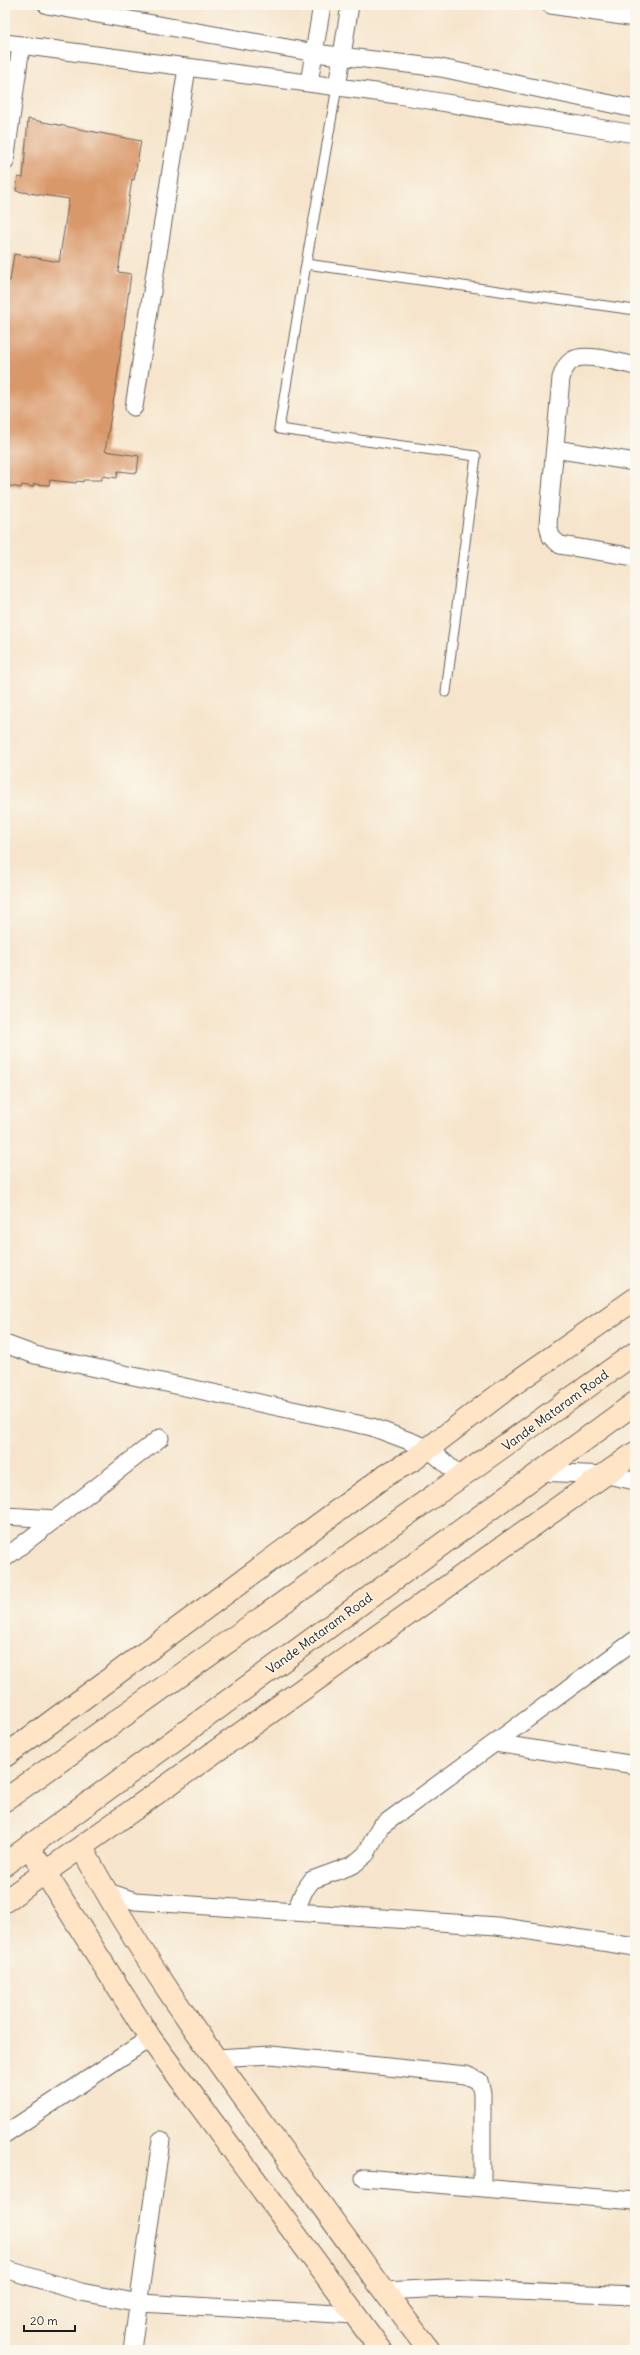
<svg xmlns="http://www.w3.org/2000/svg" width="640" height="2355" viewBox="0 0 640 2355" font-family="Delius,sans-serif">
  <rect width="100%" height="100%" fill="#fbf7ec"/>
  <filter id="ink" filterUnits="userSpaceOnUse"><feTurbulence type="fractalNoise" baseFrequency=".025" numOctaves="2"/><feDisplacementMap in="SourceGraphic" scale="8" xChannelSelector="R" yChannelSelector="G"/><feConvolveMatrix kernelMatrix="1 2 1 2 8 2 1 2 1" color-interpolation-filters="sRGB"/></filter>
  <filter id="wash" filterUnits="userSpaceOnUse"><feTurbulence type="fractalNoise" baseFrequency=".012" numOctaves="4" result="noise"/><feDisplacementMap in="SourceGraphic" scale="16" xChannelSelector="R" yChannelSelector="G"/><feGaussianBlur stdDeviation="0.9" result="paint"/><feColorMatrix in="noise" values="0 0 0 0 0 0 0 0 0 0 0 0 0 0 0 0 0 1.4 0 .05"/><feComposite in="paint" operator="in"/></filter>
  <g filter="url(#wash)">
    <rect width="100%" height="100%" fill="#f6e5cc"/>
    <g id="blocks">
      <path fill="#d9986a" d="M28 119 141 141 134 180 132 179 118 272 131 274 116 386 105 451 139 456 137 473 118 471 117 478 102 476V480H83V482L77 481 76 483 50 480 49 485 34 484 33 487 22 485 21 488 5 485V326L8 308H5V280L10 281 14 254 59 262 69 199 16 191 18 177 23 178Z"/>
    </g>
  </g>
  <g filter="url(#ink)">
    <use href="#blocks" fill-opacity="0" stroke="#68625a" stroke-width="1"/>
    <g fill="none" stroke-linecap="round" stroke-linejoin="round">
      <defs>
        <path id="lane" d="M337 87 306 264 635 310
          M306 264 279 429 476 456 446 692"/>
        <path id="street" d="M47 5 315 53 441 68 635 109
          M551 5 635 18
          M5 43 398 95 635 134
          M309 83 322 5
          M337 87 350 5
          M5 162 21 46
          M635 366C622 363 584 352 573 360 566 364 564 370 561 378L548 524 551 537 560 545 635 557
          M134 407 187 68
          M555 449 635 462
          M5 1344 35 1355 372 1427 428 1448 461 1477
          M538 1472 607 1475 635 1481
          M5 1516 57 1519
          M5 1558 160 1438
          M495 1743 635 1765
          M105 1891 135 1901 497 1926 635 1947
          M295 1912 304 1891 312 1880 353 1865 366 1854 380 1827 635 1640
          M214 2058 271 2055 466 2075 479 2081 482 2093V2188
          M5 2134 150 2038
          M364 2178 635 2201
          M5 2269 81 2292 140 2303 355 2315
          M383 2291 447 2288 635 2296
          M132 2350 161 2140"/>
        <path id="secondary" d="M5 1756 386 1475 413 1460 508 1388 635 1299
          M5 1800 635 1353
          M82 1848C135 1948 202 2041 269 2132 322 2205 373 2279 429 2350
          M37 1860 150 2038 381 2350
          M5 1864 635 1403
          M5 1901 635 1453"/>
      </defs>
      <use href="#lane" stroke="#68625a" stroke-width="11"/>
      <use href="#street" stroke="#68625a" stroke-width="19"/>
      <use href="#secondary" stroke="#68625a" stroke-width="24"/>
      <path stroke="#68625a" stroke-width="2.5" stroke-dasharray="1 3" stroke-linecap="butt" d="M634 2081H635"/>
      <use href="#lane" stroke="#fff" stroke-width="9"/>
      <use href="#street" stroke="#fff" stroke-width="17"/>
      <use href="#secondary" stroke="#ffe4c6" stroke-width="22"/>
    </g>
  </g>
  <g text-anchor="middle" stroke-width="3" stroke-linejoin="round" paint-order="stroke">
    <g font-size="13" fill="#1c1c1c" stroke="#fbf7ec">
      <text transform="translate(555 1410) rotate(-36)" y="5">Vande Mataram Road</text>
      <text transform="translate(319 1633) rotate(-36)" y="5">Vande Mataram Road</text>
    </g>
  </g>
  <rect width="640" height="2355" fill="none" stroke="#fbf7ec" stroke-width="20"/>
  <path d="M24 2325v6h51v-6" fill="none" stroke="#1c1c1c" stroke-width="2"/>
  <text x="30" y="2325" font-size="12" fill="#1c1c1c" stroke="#fbf7ec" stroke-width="3" paint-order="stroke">20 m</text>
</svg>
